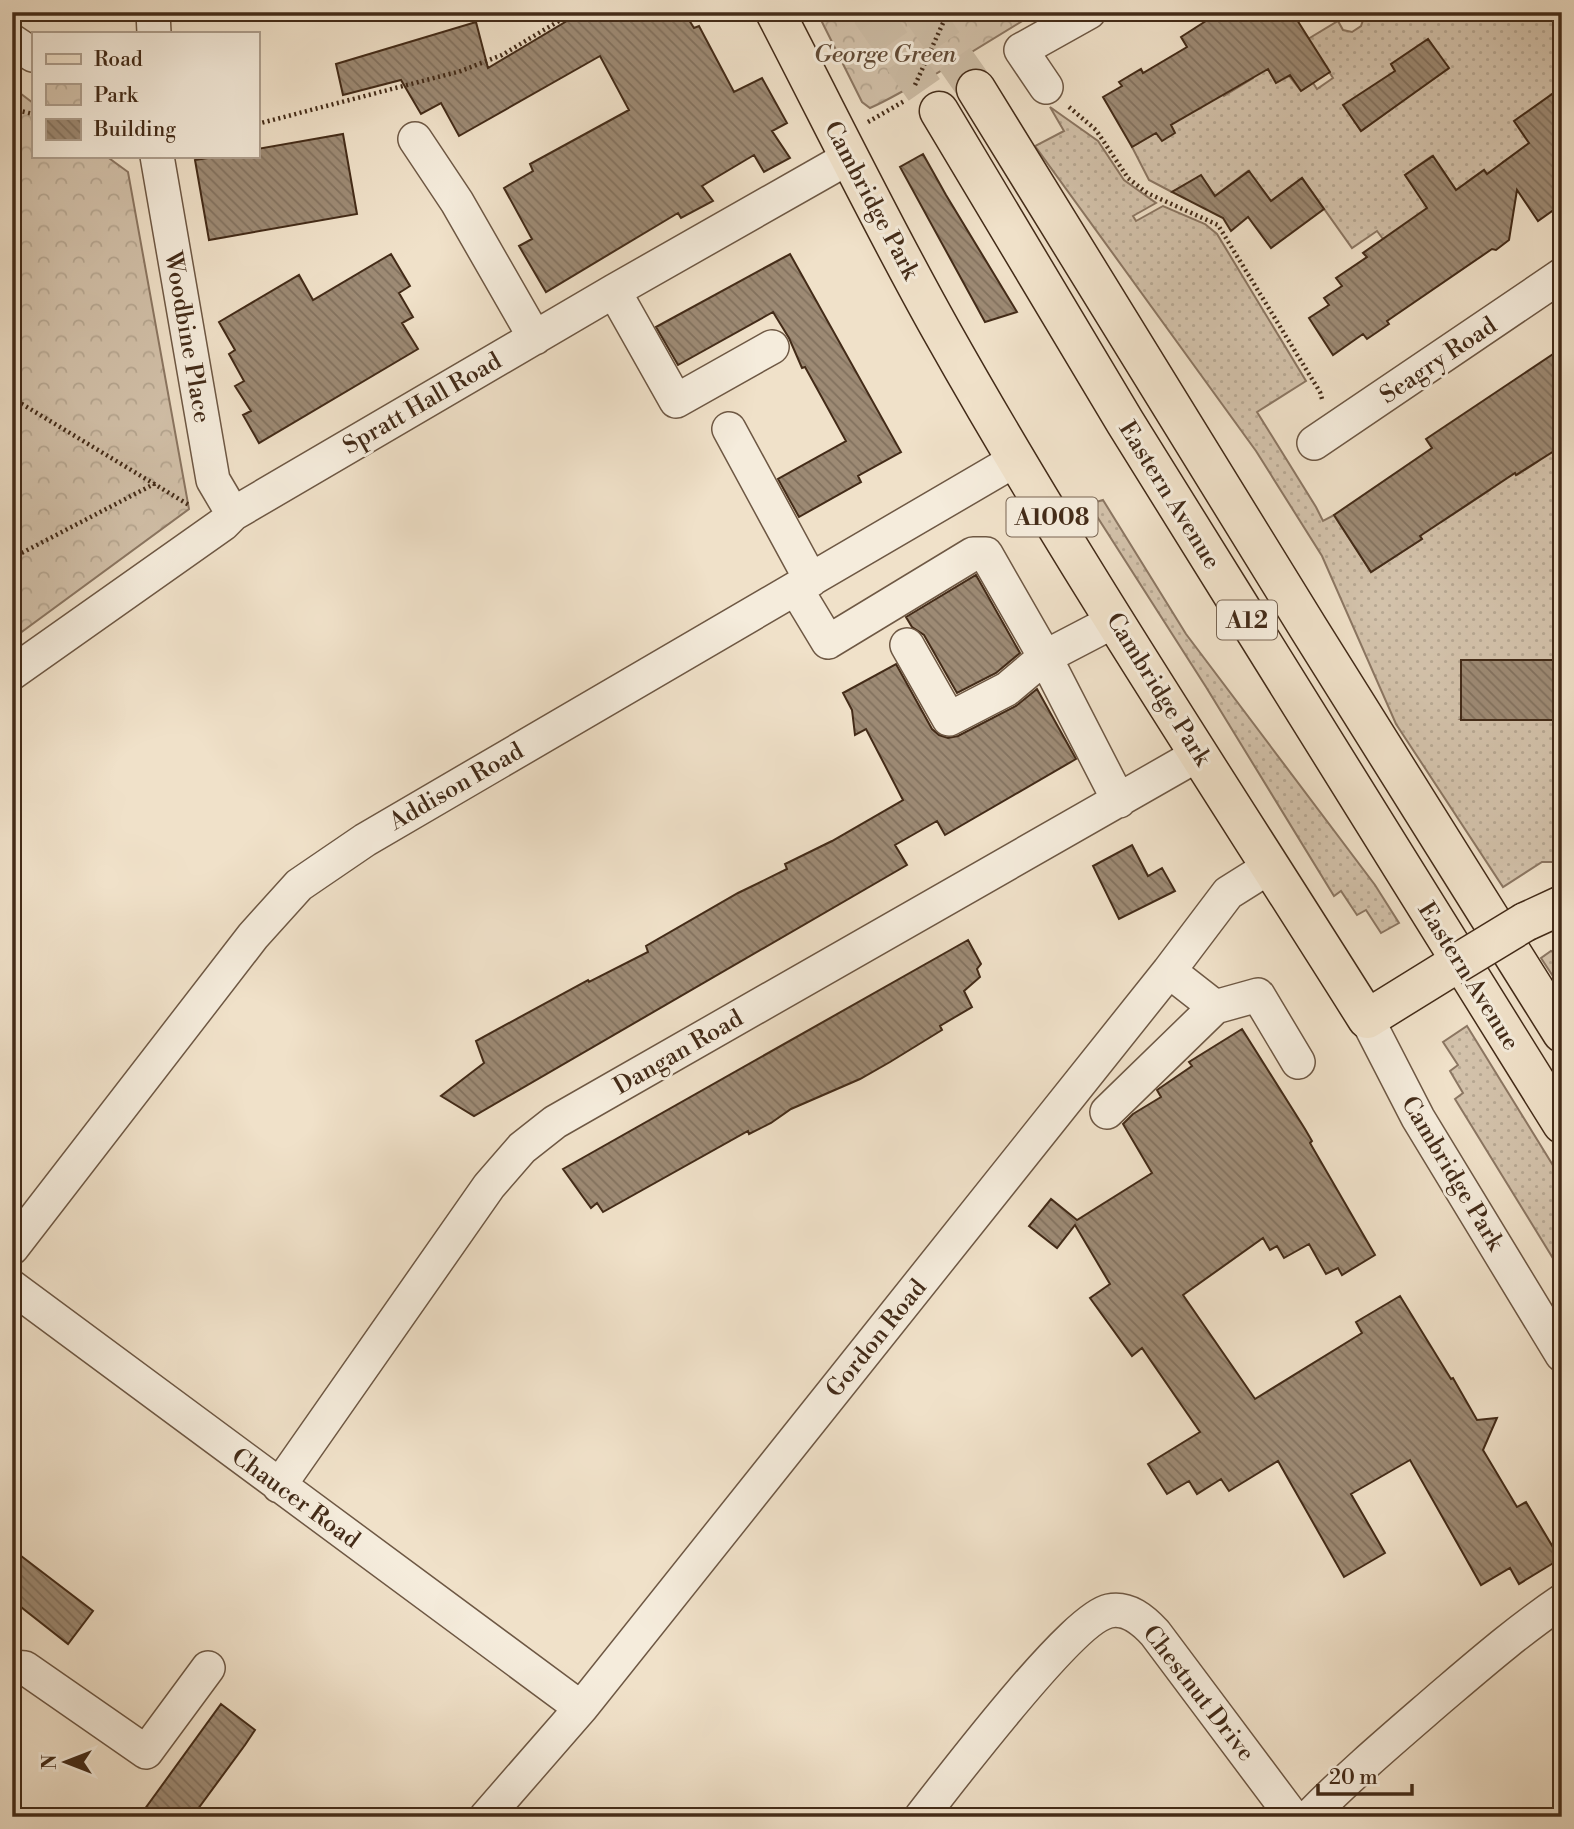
<svg xmlns="http://www.w3.org/2000/svg" width="1574" height="1829" viewBox="0 0 1574 1829" font-family="'Libre Bodoni',serif">
  <defs>
    <pattern id="grass-dots" width="8" height="8" patternUnits="userSpaceOnUse" patternTransform="scale(1.75)"><rect width="8" height="8" fill="#d3c2ab"/><path d="M2 2h.1M6 6h.1" fill="none" stroke="#b6a792" stroke-width="1.8" stroke-linecap="round"/></pattern>
    <pattern id="park-crowns" width="20" height="18" patternUnits="userSpaceOnUse" patternTransform="scale(1.75)"><rect width="20" height="18" fill="#d3c2ab"/><path d="M2 6a3 3 0 1 1 6 0M12 15a3 3 0 1 1 6 0" fill="none" stroke="#b6a792"/></pattern>
    <pattern id="building-back-hatch" width="6" height="6" patternUnits="userSpaceOnUse" patternTransform="scale(1.75)"><rect width="6" height="6" fill="#9d8a74"/><path d="M-1 5l2 2M0 0l6 6M5-1l2 2" fill="none" stroke="#82715e"/></pattern>
  </defs>
  <rect width="100%" height="100%" fill="#f0e1c9"/>
  <filter id="stains"><feTurbulence type="fractalNoise" baseFrequency=".00286" numOctaves="4"/><feColorMatrix values="0 0 0 0 .2 0 0 0 0 .09 0 0 0 0 .02 0 0 0 .5 -.17"/></filter>
  <radialGradient id="worn" r=".72"><stop offset=".6" stop-color="#630" stop-opacity="0"/><stop offset="1" stop-color="#630" stop-opacity=".3"/></radialGradient>
  <path fill="url(#grass-dots)" stroke="#8b7662" stroke-width="2" fill-rule="evenodd" d="M1361 12H1562V94L1530 144 1503 162 1491 180 1484 170 1467 182 1459 194 1432 156 1405 175 1431 211 1383 239 1377 231 1352 248 1302 178 1271 201 1248 171 1215 196 1201 176 1172 192 1149 180 1132 147 1202 106 1215 82 1224 96 1253 78 1259 53 1276 83 1289 76 1301 91 1313 83 1317 89 1333 78 1308 39 1338 21 1343 30 1352 32 1361 26 1364 17ZM1428 39 1448 69 1411 94 1391 64ZM1344 105 1391 109 1361 131Z
    M1050 107 1098 141 1124 180 1156 203 1133 216 1136 221 1163 206 1205 224 1217 234 1306 381 1257 412 1316 507 1323 521 1334 515 1371 572 1422 539 1412 525 1441 522 1490 490 1500 451 1517 475 1537 462 1562 438V660L1461 719 1562 720V862H1542L1503 887 1396 724 1322 556 1256 451 1035 146 1064 131Z
    M1103 500 1186 634 1375 885 1399 923 1381 933 1366 910 1357 915 1341 891 1334 896 1206 687 1089 504Z
    M1551 951 1562 956V990L1541 958Z
    M1467 1026 1562 1180V1273L1455 1099 1463 1093 1450 1071 1458 1065 1443 1042Z"/>
  <path fill="url(#park-crowns)" stroke="#8b7662" stroke-width="2" d="M817 12H1037L929 78C908 87 891 99 870 108L862 102Z
    M12 87 33 103V156H106L128 172 189 509 12 639Z"/>
  <path fill="url(#building-back-hatch)" stroke="#432b18" stroke-width="2" d="M582 12H684L694 28 699 26 734 92 762 78 787 123 772 131 790 158 764 172 754 155 702 186 713 201 681 218 678 213 546 292 519 246 532 239 504 188 533 171 530 164 629 110 600 56 459 136 441 103 421 114 401 80 343 95 336 64 476 22 488 68Z
    M1220 12H1292L1330 72 1301 91 1290 75 1276 83 1268 69 1171 125 1175 133 1162 141 1156 133 1132 147 1103 97 1122 86 1119 82 1141 69 1143 73 1187 47 1181 37Z
    M1428 39 1449 68 1361 131 1343 105 1395 71 1391 64Z
    M1562 87V204L1538 221 1517 190 1509 240 1496 250 1492 249 1387 321 1389 324 1367 339 1363 334 1333 355 1309 318 1329 305 1324 298 1342 286 1336 278 1367 257 1363 253 1427 208 1405 175 1433 156 1456 190 1484 170 1487 174 1529 143 1514 121Z
    M343 134 357 214 209 240 195 160 221 156H257V149Z
    M923 154 946 195 1017 312 985 322 900 167Z
    M1249 171 1271 201 1302 178 1324 209 1271 248 1248 217 1231 231 1223 218 1172 192 1201 175 1215 196Z
    M391 254 410 286 399 293 413 317 402 323 418 349 259 443 243 415 251 411 235 386 244 381 229 354 235 350 219 322 299 275 313 300Z
    M790 254 901 452 858 476 861 482 799 517 778 479 846 441 805 367 802 368 789 338 773 312 678 365 656 327Z
    M1562 348V446L1516 475 1515 473 1420 536 1422 539 1371 572 1334 515 1432 448 1426 439Z
    M976 575 1020 653 996 673 957 693 924 635 912 627 906 617Z
    M1461 660H1562V720H1461Z
    M896 664 932 729 939 735 948 738 958 736 1016 706 1037 689 1076 759 945 835 937 821 895 845 907 865 474 1116 441 1096 484 1063 476 1041 588 980 589 982 648 952 646 946 738 893 787 869 785 864 832 841 903 800 866 729 855 735 852 710 843 693Z
    M1132 845 1148 876 1162 868 1175 891 1119 919 1093 866Z
    M968 940 981 964 977 969 980 977 964 991 972 1007 940 1026 942 1030 890 1062 860 1079 791 1109 771 1123 749 1134 748 1131 603 1212 597 1203 591 1208 563 1169Z
    M1242 1029 1305 1129 1312 1141 1310 1143 1375 1255 1342 1275 1338 1268 1326 1274 1309 1244 1284 1258 1277 1246 1270 1250 1263 1238 1183 1295 1255 1399 1362 1333 1356 1322 1400 1296 1451 1379 1453 1378 1477 1420 1497 1418 1483 1450 1517 1507 1526 1502 1560 1559 1519 1584 1510 1568 1481 1585 1410 1460 1351 1494 1385 1553 1344 1577 1278 1461 1229 1491 1221 1479 1197 1494 1189 1481 1167 1494 1148 1464 1200 1432 1142 1348 1132 1356 1090 1298 1110 1284 1075 1225 1057 1248 1029 1226 1051 1199 1077 1220 1152 1173 1123 1124 1133 1114 1161 1097 1157 1090 1192 1066 1189 1062Z
    M12 1549 93 1611 68 1644 12 1600Z
    M221 1704 255 1730 245 1745 192 1817H139Z"/>
  <g fill="none" stroke-linecap="round" stroke-linejoin="round">
    <path stroke="#cdbda6" stroke-width="38" stroke-dasharray="38 19" stroke-linecap="butt" d="M870 12 939 111
      M922 12 976 89"/>
    <defs>
      <path id="minor" d="M153 12 154 33
        M12 41 33 55
        M1046 87 1021 50 1089 12
        M415 139 457 202 535 338
        M157 156 213 480 233 514
        M614 291 676 401 772 347
        M729 429 811 580
        M1314 443 1562 275
        M796 589 828 642 973 554H986L1045 657 1119 801
        M907 645 949 719 1007 689 1045 657 1116 620
        M12 673 223 524 233 514 614 291 848 158
        M1215 1007 1258 995 1298 1062
        M1367 1019 1418 1118 1562 1355
        M1107 1112 1215 1007 1169 971
        M12 1248 253 936 299 885 365 840 1017 459
        M12 1287 581 1708
        M279 1486 489 1186 522 1148 555 1122 1199 754
        M12 1667 25 1668 146 1752 208 1668
        M486 1817 581 1708 1169 971 1228 893 1271 866
        M921 1817C950 1780 1072 1619 1109 1611 1128 1607 1143 1620 1155 1633L1289 1812 1295 1817
        M1309 1817C1351 1774 1395 1737 1440 1698 1480 1664 1519 1630 1562 1601"/>
      <path id="major" d="M775 12C830 118 882 225 941 330 1073 565 1223 790 1367 1019L1451 967
        M1525 922 1562 905"/>
      <path id="highway" d="M976 89 1309 629 1562 1033
        M939 111 1125 422 1562 1124"/>
    </defs>
    <use href="#minor" stroke="#6e5844" stroke-width="36"/>
    <use href="#major" stroke="#432b18" stroke-width="41"/>
    <use href="#highway" stroke="#432b18" stroke-width="41"/>
    <path stroke="#432b18" stroke-width="4.5" stroke-dasharray="2 3.5" stroke-linecap="butt" d="M915 85 948 12
      M1069 107 1096 130 1128 178 1147 193 1218 225 1320 392 1322 399
      M12 109 33 114
      M868 122 906 100
      M257 124 461 71 502 55 574 12
      M12 398 189 505
      M12 558 156 483"/>
    <use href="#minor" stroke="#f5ecdc" stroke-width="33"/>
    <use href="#major" stroke="#f0e1c9" stroke-width="38"/>
    <use href="#highway" stroke="#f0e1c9" stroke-width="38"/>
    <defs>
      <path id="major-bridge" d="M1451 967 1525 922"/>
    </defs>
    <use href="#major-bridge" stroke="#432b18" stroke-width="41" stroke-linecap="butt"/>
    <use href="#major-bridge" stroke="#f0e1c9" stroke-width="38"/>
  </g>
  <g text-anchor="middle" stroke-width="6" stroke-linejoin="round" paint-order="stroke">
    <g fill="#f5ecdc" stroke="#786553" stroke-width="2">
      <rect x="1006.5" y="497.5" width="91" height="39" rx="5"/>
      <rect x="1217" y="600.5" width="60" height="39" rx="5"/>
    </g>
    <g font-size="23" font-weight="bold" fill="#432b18">
      <text x="1052" y="525">A1008</text>
      <text x="1247" y="628">A12</text>
    </g>
    <g font-size="24" font-style="italic" fill="#604935" stroke="#f5ecdc">
      <text x="885" y="62">George Green</text>
    </g>
    <g font-size="24" fill="#432b18" stroke="#f5ecdc">
      <text transform="translate(872 200) rotate(62)" y="8">Cambridge Park</text>
      <text transform="translate(188 337) rotate(80)" y="8">Woodbine Place</text>
      <text transform="translate(1438 360) rotate(-34)" y="8">Seagry Road</text>
      <text transform="translate(422 403) rotate(-30)" y="8">Spratt Hall Road</text>
      <text transform="translate(1170 495) rotate(58)" y="8">Eastern Avenue</text>
      <text transform="translate(1159 689) rotate(58)" y="8">Cambridge Park</text>
      <text transform="translate(456 786) rotate(-30)" y="8">Addison Road</text>
      <text transform="translate(1469 976) rotate(58)" y="8">Eastern Avenue</text>
      <text transform="translate(678 1052) rotate(-30)" y="8">Dangan Road</text>
      <text transform="translate(1453 1173) rotate(59)" y="8">Cambridge Park</text>
      <text transform="translate(876 1338) rotate(-51)" y="8">Gordon Road</text>
      <text transform="translate(296 1498) rotate(36)" y="8">Chaucer Road</text>
      <text transform="translate(1199 1693) rotate(52)" y="8">Chestnut Drive</text>
    </g>
  </g>
  <rect width="1574" height="1829" fill="none" stroke="#f0e1c9" stroke-width="42"/>
  <rect x="14" y="14" width="1546" height="1801" fill="none" stroke="#432b18" stroke-width="3.5"/>
  <rect x="21" y="21" width="1532" height="1787" fill="none" stroke="#432b18" stroke-width="2"/>
  <rect x="32" y="32" width="228" height="126" fill="#f5ecdc" stroke="#ae9f8e" stroke-width="2"/>
  <rect x="46" y="54" width="35" height="10" fill="#f0e1c9" stroke="#ae9f8e" stroke-width="2"/>
  <text x="94" y="66" font-size="21" fill="#432b18">Road</text>
  <rect x="46" y="84" width="35" height="21" fill="url(#park-crowns)" stroke="#ae9f8e" stroke-width="2"/>
  <text x="94" y="102" font-size="21" fill="#432b18">Park</text>
  <rect x="46" y="119" width="35" height="21" fill="url(#building-back-hatch)" stroke="#ae9f8e" stroke-width="2"/>
  <text x="94" y="136" font-size="21" fill="#432b18">Building</text>
  <g transform="translate(66 1762) rotate(270)" stroke="#f5ecdc" stroke-width="5" paint-order="stroke">
  <path d="M0-5L12 26L0 18L-12 26Z" fill="#432b18"/>
  <text y="-10" font-size="19" font-weight="bold" text-anchor="middle" fill="#432b18">N</text>
  </g>
  <path d="M1318 1784v10h94v-10" fill="none" stroke="#432b18" stroke-width="3.5"/>
  <text x="1329" y="1784" font-size="21" fill="#432b18" stroke="#f5ecdc" stroke-width="5" paint-order="stroke">20 m</text>
  <rect width="100%" height="100%" filter="url(#stains)"/>
  <rect width="100%" height="100%" fill="url(#worn)"/>
</svg>
